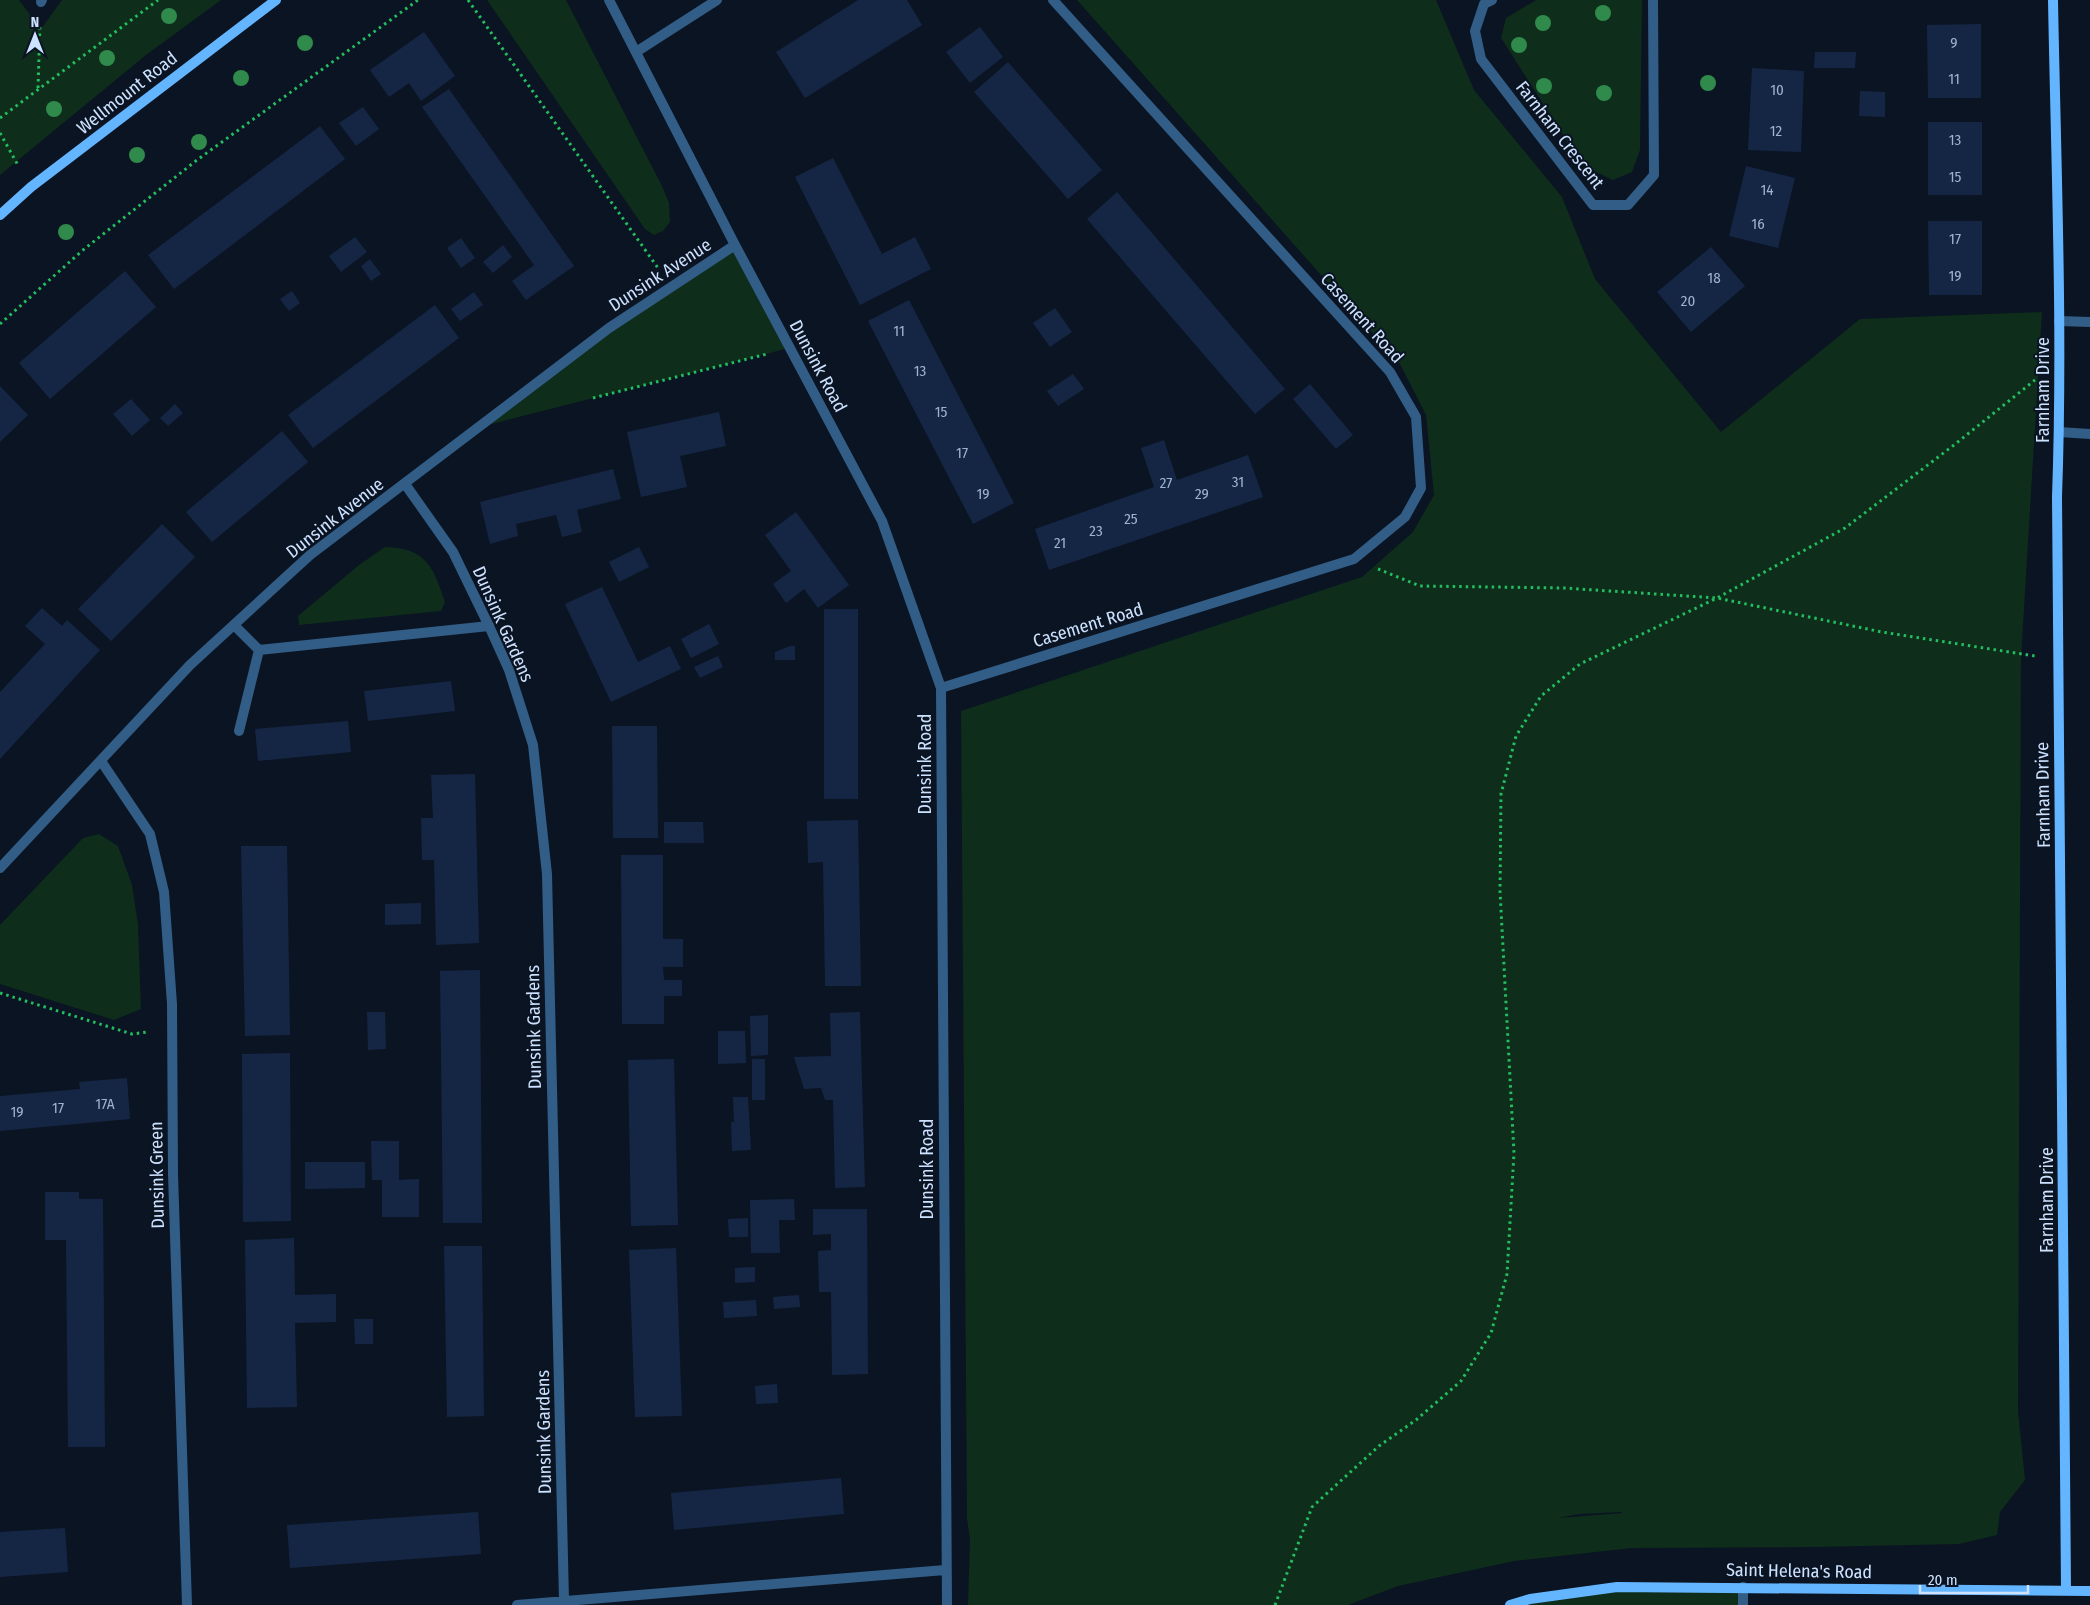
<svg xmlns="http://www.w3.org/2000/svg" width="2090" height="1605" viewBox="0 0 2090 1605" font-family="'Fira Sans Condensed',sans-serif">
  <rect width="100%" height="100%" fill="#0b1422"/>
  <path fill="#0e2d1b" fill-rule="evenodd" d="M0 0H19L41 29 62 0H221L146 55 0 175Z
    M487 0H566L662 186 669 203 670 222 663 231 654 235 645 229Z
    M1077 0H1436L1474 90 1562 197 1595 279 1721 432 1860 319 2042 312 2021 658 2018 1411 2025 1480 2000 1512 1997 1535 1959 1544 1816 1547 1632 1548 1514 1561 1398 1586 1348 1605H968L970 1540 967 1518 961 711 1362 577 1413 532 1434 495 1426 415 1400 364ZM1622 1512V1513L1558 1518 1579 1514Z
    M1536 0H1642L1640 150 1632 172 1613 180 1583 166 1501 38 1506 18Z
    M735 245 789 348 480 427 610 329Z
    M385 547C426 548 433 566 445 602L441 611 299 625 298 616 359 565Z
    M99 834 118 846 132 885 138 924 141 1009 114 1020 0 984V925L83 838Z
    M1617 1588 1740 1590V1605H1512Z"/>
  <path fill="#152645" d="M858 0H907L922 25 805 98 776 52Z
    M1981 24V98H1928L1927 25Z
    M980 27 1003 57 970 83 946 52Z
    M424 32 455 76 421 101 409 83 389 97 370 70Z
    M1815 52H1856L1855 68H1814Z
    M1008 62 1102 170 1068 199 974 92Z
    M1752 68 1804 71 1801 152 1748 150Z
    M449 89 574 266 526 300 512 281 534 265 422 107Z
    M1860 91 1885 92V117L1859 116Z
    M363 107 379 129 356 146 339 123Z
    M1928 122H1982V195H1928Z
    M320 126 345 159 174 289 148 255Z
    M833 158 882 254 915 237 931 269 860 305 795 177Z
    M1746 166 1795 178 1778 248 1729 236Z
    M1117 192 1285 389 1255 414 1087 219Z
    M1928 221H1982V295H1929Z
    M355 237 367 252 341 272 329 256Z
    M461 238 475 258 461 268 447 248Z
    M503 245 512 257 493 273 483 262Z
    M1711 247 1745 286 1691 332 1657 292Z
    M370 259 381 274 371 281 361 266Z
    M125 271 156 307 50 399 19 363Z
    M292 291 300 303 289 311 280 299Z
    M474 292 483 305 460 321 451 309Z
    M909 300 1014 503 973 524 868 321Z
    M435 305 459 338 313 448 288 415Z
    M1055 308 1072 332 1050 347 1033 323Z
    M1073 374 1084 389 1058 406 1047 391Z
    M1310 384 1353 435 1336 449 1293 399Z
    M0 386 28 415 0 442Z
    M131 399 150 420 132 436 113 414Z
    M175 404 183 413 168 426 160 418Z
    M719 412 726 446 680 456 687 487 641 497 627 432Z
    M282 431 308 462 212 542 186 512Z
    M1164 440 1177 480 1248 455 1263 497 1049 570 1035 529 1154 487 1141 448Z
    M613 469 621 499 577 510 582 532 562 537 556 515 516 524 518 536 490 544 480 502Z
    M796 512 849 585 818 608 804 589 786 603 773 584 791 571 765 535Z
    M162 524 195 557 111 641 78 609Z
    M639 547 649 567 619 582 609 562Z
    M602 587 638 662 670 646 681 669 611 702 565 604Z
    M42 608 62 626 67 620 100 650 0 759V692L45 644 25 626Z
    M824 609H858V799H824Z
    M709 624 719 644 691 658 681 639Z
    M790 646H795V660H775V652Z
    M718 656 723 667 700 678 694 667Z
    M451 681 455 711 368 721 364 691Z
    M348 721 351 752 258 761 255 729Z
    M612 726H657L658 838H613Z
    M475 774 479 943 436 945 434 860H422L421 818H433L431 775Z
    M858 820 861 986H825L823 862 808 863 807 821Z
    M664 822H703L704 843H664Z
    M241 846H287L290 1035 245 1036Z
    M621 855H663V939H683V967H663L664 980H682V996H664V1024H622Z
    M421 903V924L385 925V904Z
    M480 970 482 1223H443L440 971Z
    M367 1012H385L386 1049 368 1050Z
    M860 1012 865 1187 835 1188 833 1100H825L821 1088 804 1089 794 1057 831 1056 830 1013Z
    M768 1015V1055L751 1056 750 1016Z
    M718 1031H745L746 1063 718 1064Z
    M290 1053 291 1221 243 1222 242 1054Z
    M674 1059 678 1225 631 1226 628 1060Z
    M752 1059H765V1100H752Z
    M127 1078 130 1119 0 1131V1096L80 1089 79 1082Z
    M733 1097H748L751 1150 732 1151 731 1122H734Z
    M371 1141H399V1180L419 1179V1217H382V1180H372Z
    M305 1162H365V1188L305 1189Z
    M45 1192H79V1199H103L105 1447H68L66 1240H45Z
    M794 1199 795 1220H779L780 1253H751L750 1200Z
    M813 1209H867L868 1374 832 1375 831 1292H819L818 1251 831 1250V1234L813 1235Z
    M748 1218V1237H729L728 1219Z
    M294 1238 295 1295 336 1294V1322L295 1323 297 1407 247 1408 245 1240Z
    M444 1246H482L484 1416 447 1417Z
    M676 1248 682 1416 635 1417 629 1250Z
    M755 1267V1282L735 1283V1268Z
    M799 1295 800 1307 774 1309 773 1297Z
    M756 1300 757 1316 724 1318 723 1302Z
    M354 1319H373V1344H355Z
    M777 1384 778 1403 756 1404 755 1386Z
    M841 1478 844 1514 674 1530 671 1493Z
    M478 1512 481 1554 290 1568 287 1525Z
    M65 1528 68 1572 0 1577V1532Z"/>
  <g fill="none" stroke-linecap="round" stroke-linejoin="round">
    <path stroke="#22be5f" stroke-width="3" stroke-dasharray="2.5 4" stroke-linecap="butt" d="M468 0 658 268
      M38 88 40 24
      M0 118 158 0
      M0 133 19 167
      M0 324 83 250 197 160 418 0
      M593 398 767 354
      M1378 569 1420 586 1564 588 1717 598 1882 632 2035 656
      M0 993 132 1034 148 1032
      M1275 1605 1312 1507 1379 1446 1416 1420 1461 1381 1491 1333 1507 1274 1514 1153 1500 891 1501 794 1516 736 1541 696 1580 664 1717 598 1845 528 1954 445 2035 380"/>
    <path stroke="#325d86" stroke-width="10" d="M2059 432 2090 434
      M234 625 259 650 489 626
      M239 731 259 650
      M1743 1605V1587"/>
    <path stroke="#325d86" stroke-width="10" d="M609 0 735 245 882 521 941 688 947 1605
      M1492 0 1484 4 1475 31 1481 59 1593 205H1628L1654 175 1653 0
      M41 2 42 0
      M636 52 717 0
      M2059 321 2090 322
      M405 484 453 552 489 626 509 670 533 745 547 874 564 1601
      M941 688 1354 559 1405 517 1421 488 1416 417 1390 372 1053 0
      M101 761 150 834 164 892 172 1004 173 1174 187 1605
      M0 868 190 665 310 555 609 328 735 245
      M517 1605 945 1570"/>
    <path stroke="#64b5ff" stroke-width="10" d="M2053 0C2056 166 2063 332 2057 497L2066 1590
      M0 215 31 187 276 0
      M1510 1605 1530 1599 1617 1587 2090 1591"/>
  </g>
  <g fill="#2f8a4b">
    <circle cx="1603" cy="13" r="8"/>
    <circle cx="169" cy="16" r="8"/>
    <circle cx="1543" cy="23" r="8"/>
    <circle cx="305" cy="43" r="8"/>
    <circle cx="1519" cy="45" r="8"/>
    <circle cx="107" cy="58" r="8"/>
    <circle cx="241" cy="78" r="8"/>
    <circle cx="1708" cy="83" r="8"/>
    <circle cx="1544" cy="86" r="8"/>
    <circle cx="1604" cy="93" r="8"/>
    <circle cx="54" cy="109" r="8"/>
    <circle cx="199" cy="142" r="8"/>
    <circle cx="137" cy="155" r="8"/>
    <circle cx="66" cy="232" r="8"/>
  </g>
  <g text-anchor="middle" stroke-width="4" stroke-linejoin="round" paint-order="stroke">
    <g font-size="15" fill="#9fb3d0">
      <text x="1954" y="48">9</text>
      <text x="1954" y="84">11</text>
      <text x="1777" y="95">10</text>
      <text x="1776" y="136">12</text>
      <text x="1955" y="145">13</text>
      <text x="1955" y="182">15</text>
      <text x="1767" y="195">14</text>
      <text x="1758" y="229">16</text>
      <text x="1955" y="244">17</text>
      <text x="1955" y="281">19</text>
      <text x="1714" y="283">18</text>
      <text x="1688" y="306">20</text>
      <text x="899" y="336">11</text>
      <text x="920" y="376">13</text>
      <text x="941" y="417">15</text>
      <text x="962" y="458">17</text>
      <text x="1238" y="487">31</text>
      <text x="1166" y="488">27</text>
      <text x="983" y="499">19</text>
      <text x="1202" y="499">29</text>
      <text x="1131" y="524">25</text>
      <text x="1096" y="536">23</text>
      <text x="1060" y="548">21</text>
      <text x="105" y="1109">17A</text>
      <text x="58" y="1113">17</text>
      <text x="17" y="1117">19</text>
    </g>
    <g font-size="18" fill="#cde2ff" stroke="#0b1422">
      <text transform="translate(127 93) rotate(-38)" y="6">Wellmount Road</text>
      <text transform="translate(1560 135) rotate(52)" y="6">Farnham Crescent</text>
      <text transform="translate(660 275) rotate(-33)" y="6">Dunsink Avenue</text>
      <text transform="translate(1362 318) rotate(48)" y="6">Casement Road</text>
      <text transform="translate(818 366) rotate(62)" y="6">Dunsink Road</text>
      <text transform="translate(2043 390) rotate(-90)" y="6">Farnham Drive</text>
      <text transform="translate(335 518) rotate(-38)" y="6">Dunsink Avenue</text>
      <text transform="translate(503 624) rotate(66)" y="6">Dunsink Gardens</text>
      <text transform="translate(1088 625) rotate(-17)" y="6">Casement Road</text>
      <text transform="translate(925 764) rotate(-90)" y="6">Dunsink Road</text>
      <text transform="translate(2043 795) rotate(-91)" y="6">Farnham Drive</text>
      <text transform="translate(534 1027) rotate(-91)" y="6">Dunsink Gardens</text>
      <text transform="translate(927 1169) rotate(-90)" y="6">Dunsink Road</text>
      <text transform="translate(157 1175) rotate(-91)" y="6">Dunsink Green</text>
      <text transform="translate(2047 1200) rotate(-90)" y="6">Farnham Drive</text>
      <text transform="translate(544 1432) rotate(-91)" y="6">Dunsink Gardens</text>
      <text transform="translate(1799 1571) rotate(1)" y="6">Saint Helena's Road</text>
    </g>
  </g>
  <g transform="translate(35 35)" stroke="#0b1422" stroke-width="4" paint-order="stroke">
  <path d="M0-4L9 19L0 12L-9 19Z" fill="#cde2ff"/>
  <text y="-8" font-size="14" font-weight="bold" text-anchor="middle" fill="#cde2ff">N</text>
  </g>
  <path d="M1920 1585v8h108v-8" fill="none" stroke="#cde2ff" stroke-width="2.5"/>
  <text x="1928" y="1585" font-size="15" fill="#cde2ff" stroke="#0b1422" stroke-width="4" paint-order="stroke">20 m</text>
</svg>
